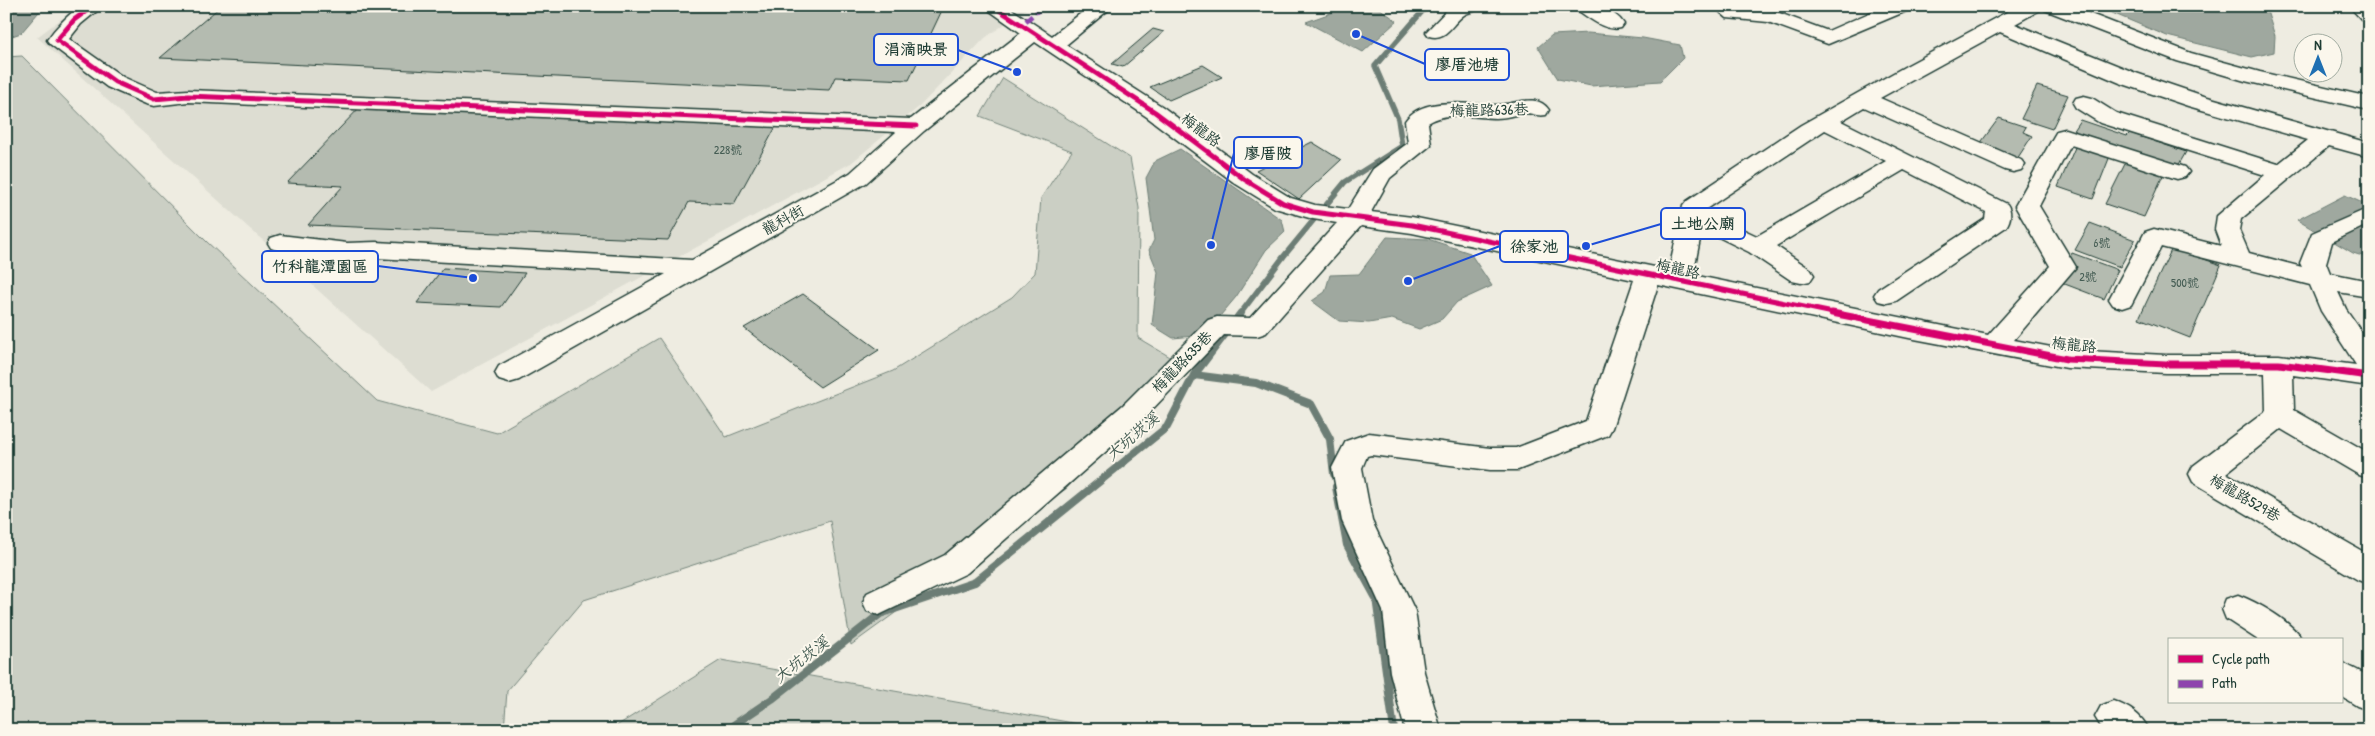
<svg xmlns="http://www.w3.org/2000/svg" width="2375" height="736" viewBox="0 0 2375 736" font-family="'Patrick Hand','LXGW WenKai TC',sans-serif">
  <rect width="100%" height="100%" fill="#eeece1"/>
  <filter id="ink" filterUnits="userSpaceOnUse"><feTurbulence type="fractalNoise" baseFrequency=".02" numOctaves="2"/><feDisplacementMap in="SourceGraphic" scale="10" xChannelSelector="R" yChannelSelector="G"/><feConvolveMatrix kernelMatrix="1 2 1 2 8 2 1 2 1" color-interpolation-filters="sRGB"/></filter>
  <g filter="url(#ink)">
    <path fill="#ddddd2" d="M79 6H1030L985 38 920 106 851 163 431 392 37 37Z"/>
    <path fill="#cbcfc4" stroke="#75867c" d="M22 56 207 242 377 401 497 433 659 338 726 437 893 371 1012 297 1035 273 1041 198 1072 151 980 116 1003 78 1130 158 1139 208 1138 338 1182 364 1067 488 851 645 830 521 584 600 507 691 504 730H6V57Z
      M721 660 1101 728V730H610Z"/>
    <path fill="#9fa89f" stroke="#6c7d74" d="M6 6H44L21 33 6 38Z
      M1350 6H1376L1397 21 1363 52 1306 22Z
      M2259 6 2267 11 2275 36 2274 52 2252 57 2167 36 2098 7Z
      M1588 33 1643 38 1680 45 1683 58 1660 81 1591 86 1558 79 1538 47 1552 35Z
      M1180 149 1282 220 1285 232 1266 250 1236 297 1204 335 1173 338 1152 325 1158 272 1149 250 1154 240 1146 178 1155 161Z
      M2345 195 2369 206V258L2353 253 2297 220Z
      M1387 237 1428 239 1470 253 1492 286 1457 302 1442 319 1419 329 1392 319 1369 323 1339 321 1312 301 1325 292 1330 275 1359 274Z"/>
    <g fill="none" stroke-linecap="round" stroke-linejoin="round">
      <path stroke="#6c7d74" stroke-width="5.5" d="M1240 314 1284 256 1345 182 1402 146 1398 119 1375 66 1427 6"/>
      <path stroke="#6c7d74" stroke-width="8" d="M1194 375 1256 383 1311 404 1330 439 1334 474
        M1336 487 1347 545 1376 598 1394 730
        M726 730 772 699 880 614 975 582 1167 427 1194 375 1241 313"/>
    </g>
    <path fill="#b4bbb0" stroke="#1f3d34" d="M221 6H944L909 80 835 77 829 90 160 58Z
      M1153 29 1164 32 1123 67 1112 64Z
      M1203 65 1222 77 1169 100 1150 87Z
      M2037 86 2068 95 2052 129 2021 119Z
      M364 103 779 121 734 204 689 202 668 240 308 225 343 186 287 183Z
      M1999 118 2026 127 2023 132 2032 136 2015 162 1979 145Z
      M2080 120 2127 136 2130 133 2186 152 2178 166 2121 147 2119 149 2072 132Z
      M1312 142 1341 160 1299 199 1256 170Z
      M2076 145 2110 156 2093 199 2058 187Z
      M2128 158 2165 171 2144 217 2105 204Z
      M2090 223 2135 240 2120 267 2075 250Z
      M2172 248 2221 265 2190 338 2139 318Z
      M2072 253 2118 270 2104 299 2057 281Z
      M443 268 525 273 501 307 417 303Z
      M803 294 879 350 820 387 744 328Z"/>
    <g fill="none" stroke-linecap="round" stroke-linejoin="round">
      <defs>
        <path id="minor" d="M80 6H103L81 24 69 39 123 77 157 92 188 90 911 119 1021 33 983 6H1007L1052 36 1090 6H1113L1066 45 1163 107 1252 174 1291 198 1315 205 1348 209 1373 169 1408 143 1405 121C1424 94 1471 106 1498 105 1514 105 1537 92 1549 110L1546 115C1536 117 1530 112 1523 113 1514 115 1506 118 1496 118 1473 118 1449 110 1428 123L1431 145 1390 178 1371 212 1412 217 1669 270 1683 206 1687 201 1801 125 1906 66 2018 6H2070L2191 53 2260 72 2369 97V110L2245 81 2177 61 2045 10 2042 6 2040 10 2015 24 2136 73 2204 96 2369 143V157L2329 146 2241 219 2239 230 2249 253 2302 267 2300 263 2312 233 2369 208V224L2332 242 2326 263 2330 273 2369 281V297L2338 292 2346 309 2369 342V386L2293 375 2294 410 2369 453V478L2359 475 2281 429 2226 473 2369 555V584L2358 580 2193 482 2189 474 2193 466 2266 411 2265 373H2166L2067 368 1909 338 1658 285 1612 428 1608 435 1518 470H1490L1371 455 1367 456 1362 468 1372 521 1415 611 1424 672 1441 730H1405L1390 672 1383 611 1342 521 1332 468 1346 441 1369 433 1490 448H1516L1586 421 1634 280 1412 233 1361 226 1266 333 1257 336 1224 335 1143 419 967 573 879 615 867 611 863 602 867 593 945 555 1123 405 1208 320 1217 317 1250 318 1337 223 1313 219 1275 208 1236 184 1147 117 1035 42 924 131 866 183 519 380 509 383 499 380 495 373 499 366 666 274 376 258 347 259 280 251 271 248 268 243 271 238 280 235 347 243 376 242 692 260 850 173 896 132 188 102 154 106 146 104 107 87 50 44 47 40C56 27 67 16 80 6ZM2000 32 2120 83 2188 106 2308 140 2278 164 2116 113 2092 98 2084 96 2076 98 2073 103 2076 108 2100 123 2265 175 2217 216 2215 230 2221 246 2154 229 2145 232 2109 299 2113 305 2122 308 2131 305 2161 247 2310 285 2321 311 2356 365 2279 355H2166L2067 350 2014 340 2076 267 2039 206 2071 145 2177 179 2185 177 2189 172 2185 167 2065 129 2057 131 2054 136 2015 206 2050 266 1988 335 1693 275 1702 229 1749 252 1792 281 1801 283 1810 281 1814 275 1810 269 1776 246 1904 170 1986 212 1985 219 1878 289 1874 295 1878 301 1887 303 1896 301 2006 227C2011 220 2012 211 2007 204L1841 121 1864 107 2005 170 2013 172 2021 170 2025 165 2021 160 1880 98ZM1825 130 1886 161 1757 236 1706 212V209Z
          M1481 6C1476 13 1470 11 1464 15 1451 24 1447 41 1429 36L1426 32 1450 7Z
          M1574 6C1592 6 1613 7 1624 24L1621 28C1605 32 1590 18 1577 10Z
          M1713 6 1771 10 1828 31 1885 6H1912L1909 10 1828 44 1768 22 1727 18Z
          M2349 6H2369V22L2362 20Z
          M2238 595C2257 602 2293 622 2302 640H2258L2226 619 2222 609 2226 599Z
          M2341 662 2369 676V710L2357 706 2341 696Z
          M2113 701C2129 707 2141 714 2149 730H2103L2095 717 2101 706Z"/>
      </defs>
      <use href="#minor" stroke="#1f3d34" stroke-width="3"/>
      <use href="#minor" fill="#fbf7ec" fill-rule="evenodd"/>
      <path stroke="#8e44ad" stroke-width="4.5" stroke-dasharray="8 4.5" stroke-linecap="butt" d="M1026 21 1043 6"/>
      <defs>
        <path id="cycleway-far1" d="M93 6 74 20 57 40 115 82 154 99 188 96 916 126
          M993 6 1155 112 1244 179 1283 203 1313 212 1412 225 1838 314"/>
        <path id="cycleway" d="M1832 313 2067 359 2166 364H2279L2369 376"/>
      </defs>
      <use href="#cycleway-far1" stroke="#fbf7ec" stroke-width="8"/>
      <use href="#cycleway" stroke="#fbf7ec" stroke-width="10"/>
      <use href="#cycleway-far1" stroke="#d6006c" stroke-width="5"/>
      <use href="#cycleway" stroke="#d6006c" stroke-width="7"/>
    </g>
  </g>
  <g text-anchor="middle" stroke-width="4" stroke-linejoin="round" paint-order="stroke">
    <g font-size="12" fill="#445c53">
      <text x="728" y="154">228號</text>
      <text x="2102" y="247">6號</text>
      <text x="2088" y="281">2號</text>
      <text x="2185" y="287">500號</text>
    </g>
    <g font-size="15" fill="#1f3d34" stroke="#fbf7ec">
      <text transform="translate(1489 110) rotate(-1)" y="5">梅龍路636巷</text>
      <text transform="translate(1201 130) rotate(37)" y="5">梅龍路</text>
      <text transform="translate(783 220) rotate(-29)" y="5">龍科街</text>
      <text transform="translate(1678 269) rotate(12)" y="5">梅龍路</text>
      <text transform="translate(2074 345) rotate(6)" y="5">梅龍路</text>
      <text transform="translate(1182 362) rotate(-46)" y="5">梅龍路635巷</text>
      <text transform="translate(2245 498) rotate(30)" y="5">梅龍路529巷</text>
    </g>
    <g font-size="16" font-style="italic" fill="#455d54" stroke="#fbf7ec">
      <text transform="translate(1132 436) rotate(-41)" y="6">大坑崁溪</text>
      <text transform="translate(801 659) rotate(-38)" y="6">大坑崁溪</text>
    </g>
  </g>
  <path fill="none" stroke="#1d4ed8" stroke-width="2" d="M1017 72L958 50M1356 34L1425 64M1211 245L1234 153M1586 246L1661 224M1408 281L1500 246M473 278L378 266"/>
  <g fill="#1d4ed8" stroke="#fbf7ec" stroke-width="2">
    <circle cx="1017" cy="72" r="5"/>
    <circle cx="1356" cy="34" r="5"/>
    <circle cx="1211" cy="245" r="5"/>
    <circle cx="1586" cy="246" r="5"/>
    <circle cx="1408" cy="281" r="5"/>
    <circle cx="473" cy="278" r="5"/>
  </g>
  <g fill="#fbf7ec" stroke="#1d4ed8" stroke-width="2">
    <rect x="874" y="34" width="84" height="31" rx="5"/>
    <rect x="1425" y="49" width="84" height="31" rx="5"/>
    <rect x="1234" y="137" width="68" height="31" rx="5"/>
    <rect x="1661" y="208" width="84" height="31" rx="5"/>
    <rect x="1500" y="231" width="68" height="31" rx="5"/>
    <rect x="262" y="251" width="116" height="31" rx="5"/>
  </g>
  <g font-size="16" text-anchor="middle" font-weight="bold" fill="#1f3d34">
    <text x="916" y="55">涓滴映景</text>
    <text x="1467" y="70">廖厝池塘</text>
    <text x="1268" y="159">廖厝陂</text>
    <text x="1703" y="229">土地公廟</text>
    <text x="1534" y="252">徐家池</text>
    <text x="320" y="272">竹科龍潭園區</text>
  </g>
  <rect width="2375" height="736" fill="none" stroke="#fbf7ec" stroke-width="25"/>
  <rect x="12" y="12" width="2350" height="711" fill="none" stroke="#1f3d34" stroke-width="2" filter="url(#ink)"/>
  <rect x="2168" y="638" width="175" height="65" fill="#fbf7ec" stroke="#a3ada2"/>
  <rect x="2178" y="655" width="25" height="8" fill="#d6006c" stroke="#a3ada2"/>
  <text x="2212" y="664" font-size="15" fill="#1f3d34">Cycle path</text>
  <rect x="2178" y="680" width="25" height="8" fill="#8e44ad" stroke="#a3ada2"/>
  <text x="2212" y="688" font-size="15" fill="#1f3d34">Path</text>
  <g transform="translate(2318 58)"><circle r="24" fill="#fbf7ec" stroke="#a3ada2"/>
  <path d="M0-4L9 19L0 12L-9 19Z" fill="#1f6fb2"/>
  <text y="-8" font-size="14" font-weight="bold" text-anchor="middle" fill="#1f3d34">N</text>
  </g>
</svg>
